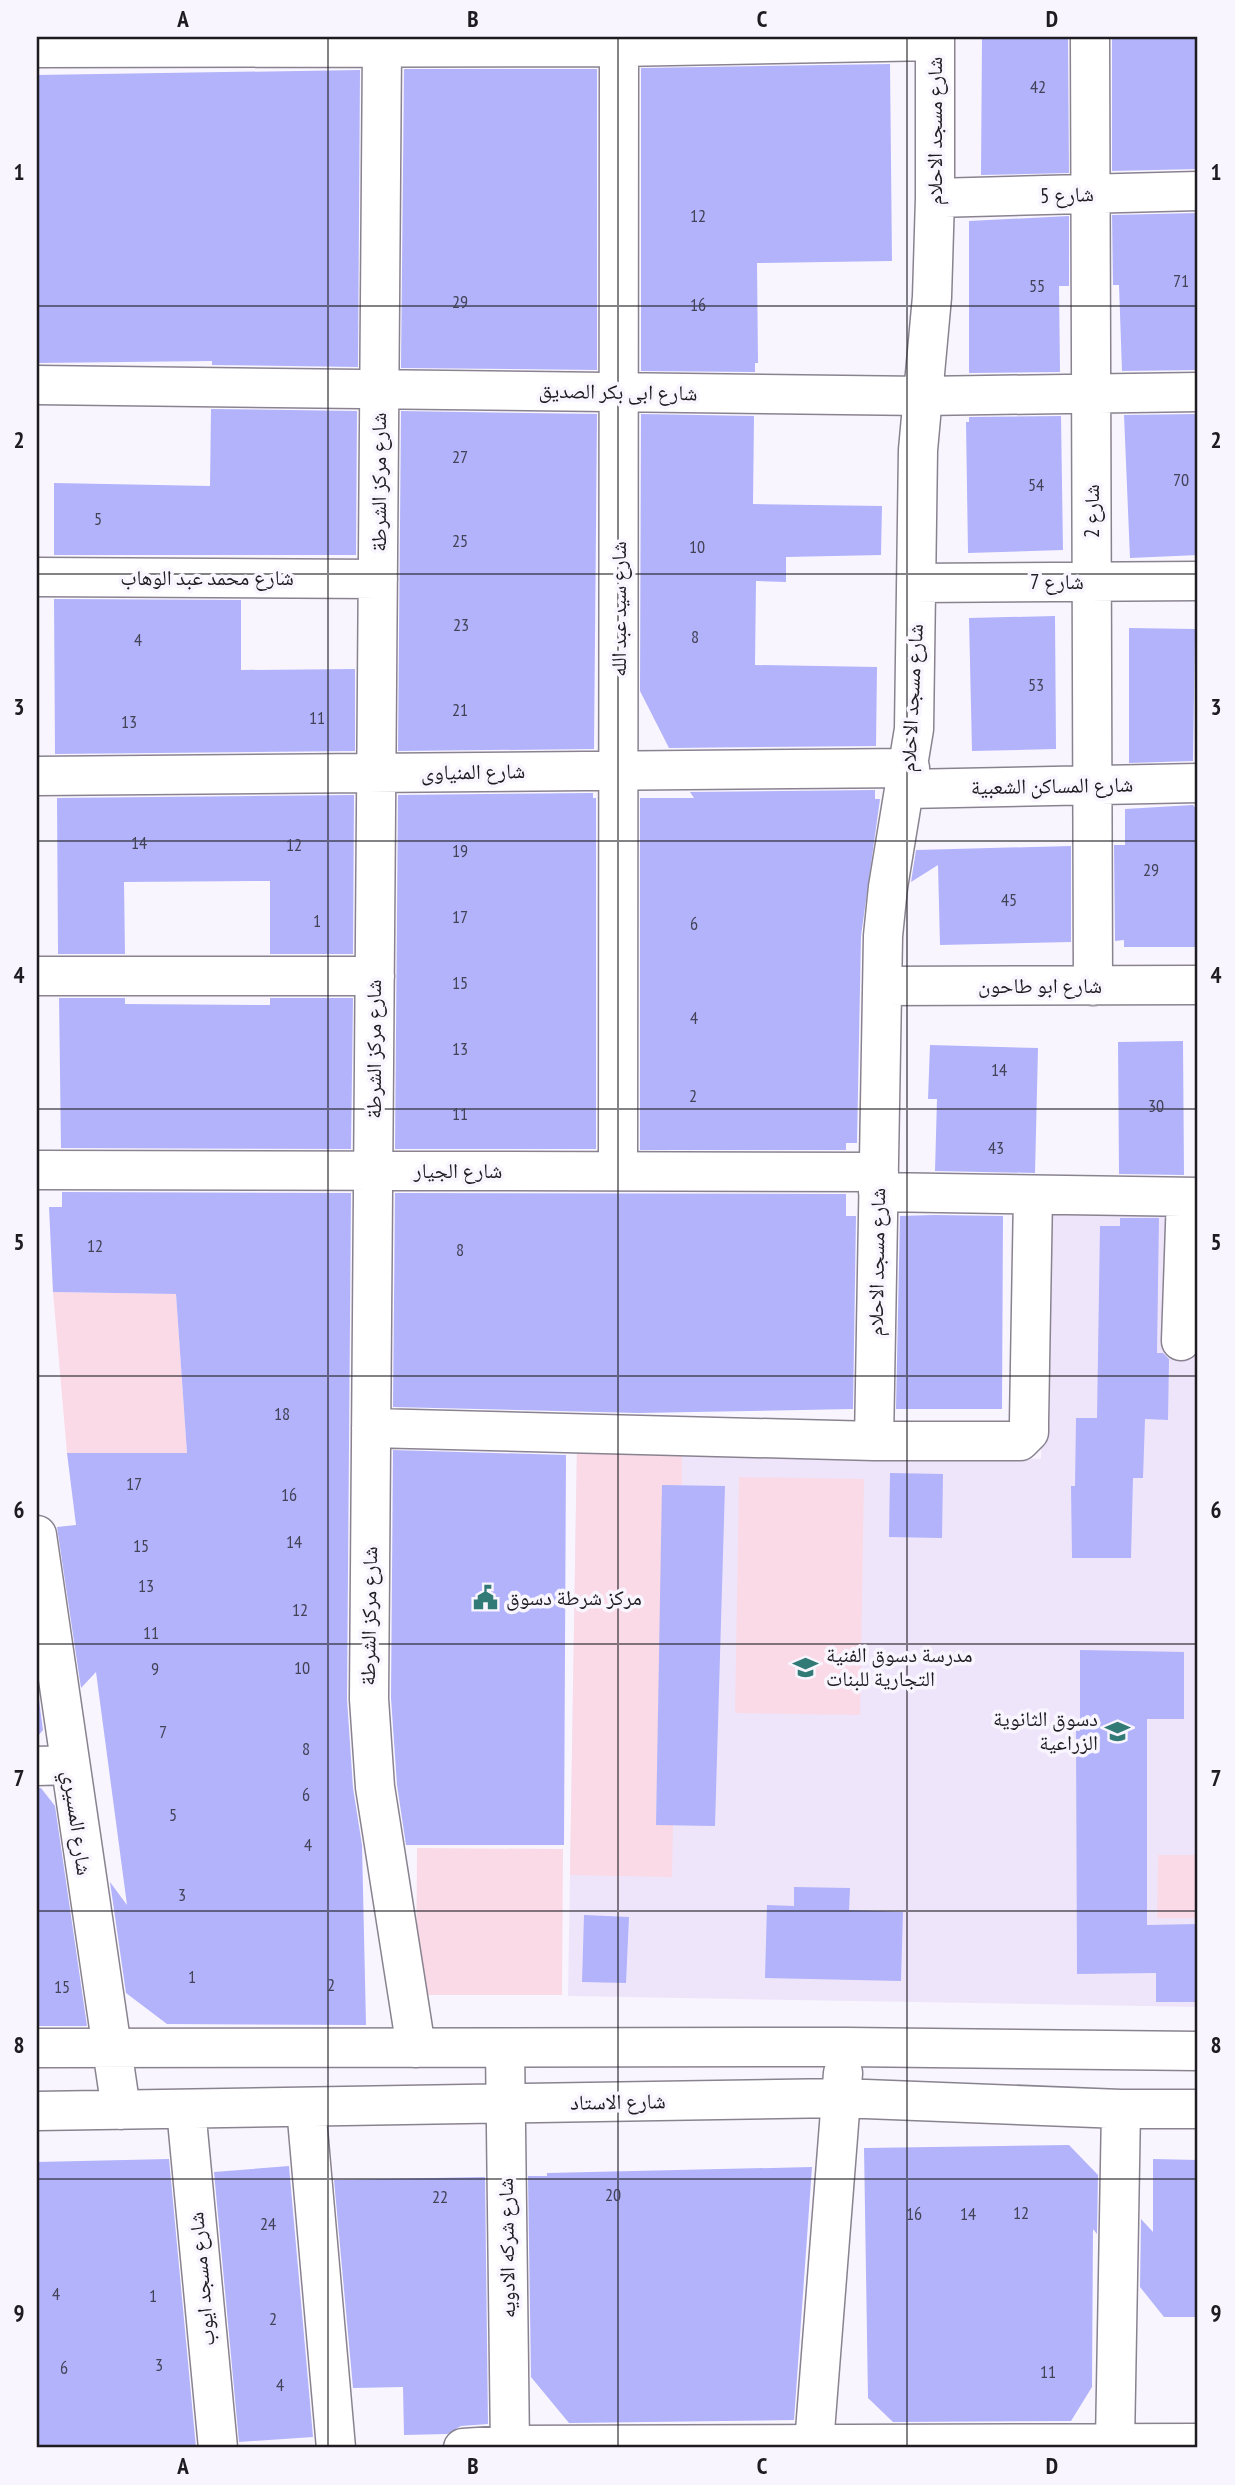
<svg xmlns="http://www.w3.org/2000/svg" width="1235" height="2485" viewBox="0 0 1235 2485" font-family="'PT Sans Narrow','Noto Naskh Arabic',sans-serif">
  <rect width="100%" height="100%" fill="#f9f5fe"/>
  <path fill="#efe5fb" d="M1045 1201 1198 1203V2007L568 1996 577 1445 1041 1459Z"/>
  <path fill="#f9dae6" d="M53 1292 176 1294 187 1453H67Z
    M577 1445 682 1447V1485H663L656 1825H673L672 1877 570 1875Z
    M739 1477 864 1479 860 1715 735 1713Z
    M417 1848 563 1849 562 1995H416Z
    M1158 1855H1198V1918H1157Z"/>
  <path fill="#b2b3fa" d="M982 37H1068L1069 173 981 175Z
    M1112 37H1198V169L1112 171Z
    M890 64 892 261 757 263 758 363H755V372L641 371V68Z
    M404 69H597V370L401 368Z
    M360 70 358 367 212 365V361L37 363V75Z
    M1198 213V370L1122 371 1119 285H1113L1112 215Z
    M1069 216V286H1059L1060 372 969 373V221Z
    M211 409 357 411 356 555H54V483L210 486Z
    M401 411 597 414 594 749 398 751Z
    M641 414 754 416 753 504 882 506 881 555 786 557V582L756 581 755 665 877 667 876 746 669 748 640 691Z
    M1198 414V555L1130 558 1124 415Z
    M1061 416 1063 550 968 553 966 422H969V417Z
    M54 599 241 600V670L355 669V751L55 754Z
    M1055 616 1056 749 972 751 969 618Z
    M1129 628 1195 629 1193 761 1129 763Z
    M875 790V799H880L861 936 857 1143H846V1150H640V798H694L690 792Z
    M593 793V798H596V1149H395L398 795Z
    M354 795 353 954H270V881L124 882 125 954H58L57 798Z
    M1193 805 1196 809 1195 947H1124V940L1115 941 1114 845H1125V809Z
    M1071 846V942L940 945 938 865 911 882 916 850Z
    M59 998H125V1004L270 1005V998H353L351 1149 61 1148Z
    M1183 1041 1184 1175 1119 1174 1118 1042Z
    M930 1045 1038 1048 1035 1173 935 1171 937 1099H928Z
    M62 1192 351 1193 347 1699 353 1788 362 1845 366 2025 167 2024 126 1993 110 1882 127 1905 96 1672 81 1688 57 1527 76 1525 67 1453H187L176 1294 53 1292 49 1207H62Z
    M395 1193 846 1194V1216H856L853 1409 638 1413 393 1407Z
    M934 1215 1003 1216 1002 1409H896L900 1216Z
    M1120 1218H1159L1157 1353H1163L1169 1359 1168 1420 1145 1419 1143 1478H1133L1131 1558H1072L1071 1486H1075L1076 1418H1097L1100 1226H1120Z
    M393 1450 566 1455 564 1845H406L397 1785 391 1698Z
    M890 1473 943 1474 942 1538 889 1537Z
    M662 1485 725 1486 715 1826 656 1825Z
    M1080 1650 1184 1652V1719H1147V1925L1198 1924V2002H1156V1973L1077 1974 1076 1731H1080Z
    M37 1685 43 1730 37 1737Z
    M37 1788H41L55 1806 87 2026H37Z
    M794 1887 850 1888 849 1910 903 1912 901 1981 765 1978 767 1905 794 1906Z
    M584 1915 629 1917 626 1983 582 1982Z
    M1069 2145 1098 2175 1097 2234 1093 2229 1092 2387 1071 2421 893 2422 868 2398 864 2148Z
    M169 2159 196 2448H37V2162Z
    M1153 2159 1198 2160V2317H1164L1140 2287 1141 2219 1153 2232Z
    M289 2166 313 2437 239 2442 214 2172Z
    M812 2167 794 2420 569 2423 531 2377 528 2176H547V2173Z
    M485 2177 488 2424 461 2426 447 2434 404 2435 403 2387 353 2388 334 2180Z"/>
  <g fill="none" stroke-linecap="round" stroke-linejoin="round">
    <defs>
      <path id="minor" d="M1090 37 1093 986
        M382 47 369 1699 375 1787 416 2048
        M37 48 619 47 935 41
        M935 198 1198 191
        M37 385 923 396 1198 392
        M37 577 378 579
        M916 583 1198 581
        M37 776 910 768
        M906 789 1198 783
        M37 976H375
        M882 986 1198 985
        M37 1170 879 1172
        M618 1171 619 47
        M878 1192 1198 1197
        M1181 1341 1186 1197
        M371 1428 874 1441H1020L1029 1432V1422L1033 1195
        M874 1441 883 936 888 887 914 729 918 450 932 297 935 198V37
        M37 1535 121 2110
        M37 1766 69 1765
        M37 2048 846 2047 1198 2051
        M505 2048 510 2448
        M306 2107 336 2448
        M186 2109 218 2448
        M37 2111 840 2098 1121 2109H1198
        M1115 2443 1121 2109
        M814 2444 843 2073
        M463 2448 509 2445 1198 2443"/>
    </defs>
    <use href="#minor" stroke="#898390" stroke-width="41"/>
    <use href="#minor" stroke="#fff" stroke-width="38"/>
  </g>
  <path fill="none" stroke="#1e1c21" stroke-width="2" stroke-opacity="0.55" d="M328 37V2448M618 37V2448M907 37V2448M37 306H1198M37 574H1198M37 841H1198M37 1109H1198M37 1376H1198M37 1644H1198M37 1911H1198M37 2179H1198"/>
  <defs>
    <symbol id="civic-bare" viewBox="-9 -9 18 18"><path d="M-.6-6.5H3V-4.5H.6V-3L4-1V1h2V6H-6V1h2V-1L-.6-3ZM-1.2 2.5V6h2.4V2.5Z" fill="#317a76" stroke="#f9f5fe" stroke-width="2.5" paint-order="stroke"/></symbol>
    <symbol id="school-bare" viewBox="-9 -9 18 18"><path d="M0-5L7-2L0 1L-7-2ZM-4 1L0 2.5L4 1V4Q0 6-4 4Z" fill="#317a76" stroke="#f9f5fe" stroke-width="2.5" paint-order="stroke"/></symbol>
  </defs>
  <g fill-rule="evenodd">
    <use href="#civic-bare" x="468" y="1580" width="35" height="35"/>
    <use href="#school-bare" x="788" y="1650" width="35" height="35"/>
    <use href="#school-bare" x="1100" y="1714" width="35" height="35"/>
  </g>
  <g text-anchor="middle" stroke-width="7" stroke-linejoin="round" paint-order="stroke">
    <g font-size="18" fill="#434257">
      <text x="1038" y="93">42</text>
      <text x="698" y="222">12</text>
      <text x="1181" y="287">71</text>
      <text x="1037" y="292">55</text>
      <text x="460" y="308">29</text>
      <text x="698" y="311">16</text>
      <text x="460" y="463">27</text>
      <text x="1181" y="486">70</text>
      <text x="1036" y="491">54</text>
      <text x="98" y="525">5</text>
      <text x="460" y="547">25</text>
      <text x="697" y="553">10</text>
      <text x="461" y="631">23</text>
      <text x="695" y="643">8</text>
      <text x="138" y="646">4</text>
      <text x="1036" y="691">53</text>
      <text x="460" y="716">21</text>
      <text x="317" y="724">11</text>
      <text x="129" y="728">13</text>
      <text x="139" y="849">14</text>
      <text x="294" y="851">12</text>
      <text x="460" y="857">19</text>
      <text x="1151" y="876">29</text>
      <text x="1009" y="906">45</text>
      <text x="460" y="923">17</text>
      <text x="317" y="927">1</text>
      <text x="694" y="930">6</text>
      <text x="460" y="989">15</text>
      <text x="694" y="1024">4</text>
      <text x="460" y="1055">13</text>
      <text x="999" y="1076">14</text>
      <text x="693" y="1102">2</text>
      <text x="1156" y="1112">30</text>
      <text x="460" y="1120">11</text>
      <text x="996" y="1154">43</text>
      <text x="95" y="1252">12</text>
      <text x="460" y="1256">8</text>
      <text x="282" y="1420">18</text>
      <text x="134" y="1490">17</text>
      <text x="289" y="1501">16</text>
      <text x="294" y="1548">14</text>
      <text x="141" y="1552">15</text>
      <text x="146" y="1592">13</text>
      <text x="300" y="1616">12</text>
      <text x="151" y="1639">11</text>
      <text x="302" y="1674">10</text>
      <text x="155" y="1675">9</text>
      <text x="163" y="1738">7</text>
      <text x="306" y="1755">8</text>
      <text x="306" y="1801">6</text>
      <text x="173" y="1821">5</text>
      <text x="308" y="1851">4</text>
      <text x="182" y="1901">3</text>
      <text x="192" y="1983">1</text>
      <text x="331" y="1991">2</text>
      <text x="62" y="1993">15</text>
      <text x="613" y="2201">20</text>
      <text x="440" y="2203">22</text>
      <text x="1021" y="2219">12</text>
      <text x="914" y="2220">16</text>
      <text x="968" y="2220">14</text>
      <text x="268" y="2230">24</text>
      <text x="56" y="2300">4</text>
      <text x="153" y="2302">1</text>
      <text x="273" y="2325">2</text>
      <text x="159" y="2371">3</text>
      <text x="64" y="2374">6</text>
      <text x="1048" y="2378">11</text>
      <text x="280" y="2391">4</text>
    </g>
    <g font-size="21" fill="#1e1c21" stroke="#f9f5fe">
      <text transform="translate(935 131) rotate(-90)" y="7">شارع مسجد الاحلام</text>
      <text transform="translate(1067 195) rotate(-2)" y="7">شارع 5</text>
      <text transform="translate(618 392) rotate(1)" y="7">شارع ابى بكر الصديق</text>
      <text transform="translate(379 482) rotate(-90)" y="7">شارع مركز الشرطة</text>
      <text transform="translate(1092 511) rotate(-90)" y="7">شارع 2</text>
      <text x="207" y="585">شارع محمد عبد الوهاب</text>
      <text x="1057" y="589">شارع 7</text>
      <text transform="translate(619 609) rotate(-90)" y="7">شارع سيد عبد الله</text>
      <text transform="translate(912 698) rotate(-87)" y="7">شارع مسجد الاحلام</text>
      <text transform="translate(473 772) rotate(-1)" y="7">شارع المنياوى</text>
      <text transform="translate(1052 786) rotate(-1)" y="7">شارع المساكن الشعبية</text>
      <text x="1040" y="993">شارع ابو طاحون</text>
      <text transform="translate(374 1049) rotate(-90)" y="7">شارع مركز الشرطة</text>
      <text x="458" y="1178">شارع الجيار</text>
      <text transform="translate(877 1262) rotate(-89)" y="7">شارع مسجد الاحلام</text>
      <text transform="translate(369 1616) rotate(-89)" y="7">شارع مركز الشرطة</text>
      <text transform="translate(77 1823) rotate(82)" y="7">شارع المسيري</text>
      <text transform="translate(618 2102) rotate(-1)" y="7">شارع الاستاد</text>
      <text transform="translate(507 2248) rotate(-91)" y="7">شارع شركه الادويه</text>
      <text transform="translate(202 2279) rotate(-95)" y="7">شارع مسجد ايوب</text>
    </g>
    <g font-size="21" fill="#1e1c21" stroke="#f9f5fe" text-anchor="start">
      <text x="506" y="1605">مركز شرطة دسوق</text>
      <text x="826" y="1662">مدرسة دسوق الفنية<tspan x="826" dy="24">التجارية للبنات</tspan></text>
      <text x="1098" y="1726" text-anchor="end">دسوق الثانوية<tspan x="1098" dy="24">الزراعية</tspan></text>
    </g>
  </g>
  <rect width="1235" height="2485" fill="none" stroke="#f9f5fe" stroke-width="77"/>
  <rect x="38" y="38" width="1158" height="2408" fill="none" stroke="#1e1c21" stroke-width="2.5"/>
  <g font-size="23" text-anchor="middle" font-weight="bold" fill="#1e1c21">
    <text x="183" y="27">A</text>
    <text x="473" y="27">B</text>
    <text x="762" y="27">C</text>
    <text x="1052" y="27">D</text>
    <text x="19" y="180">1</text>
    <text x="1216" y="180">1</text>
    <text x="19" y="448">2</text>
    <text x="1216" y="448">2</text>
    <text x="19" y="715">3</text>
    <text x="1216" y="715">3</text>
    <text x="19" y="983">4</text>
    <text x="1216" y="983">4</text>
    <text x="19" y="1250">5</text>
    <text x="1216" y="1250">5</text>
    <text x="19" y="1518">6</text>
    <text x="1216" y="1518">6</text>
    <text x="19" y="1786">7</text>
    <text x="1216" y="1786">7</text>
    <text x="19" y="2053">8</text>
    <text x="1216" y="2053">8</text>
    <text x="19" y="2321">9</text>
    <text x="1216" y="2321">9</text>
    <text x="183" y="2474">A</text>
    <text x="473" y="2474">B</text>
    <text x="762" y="2474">C</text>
    <text x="1052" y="2474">D</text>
  </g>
</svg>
